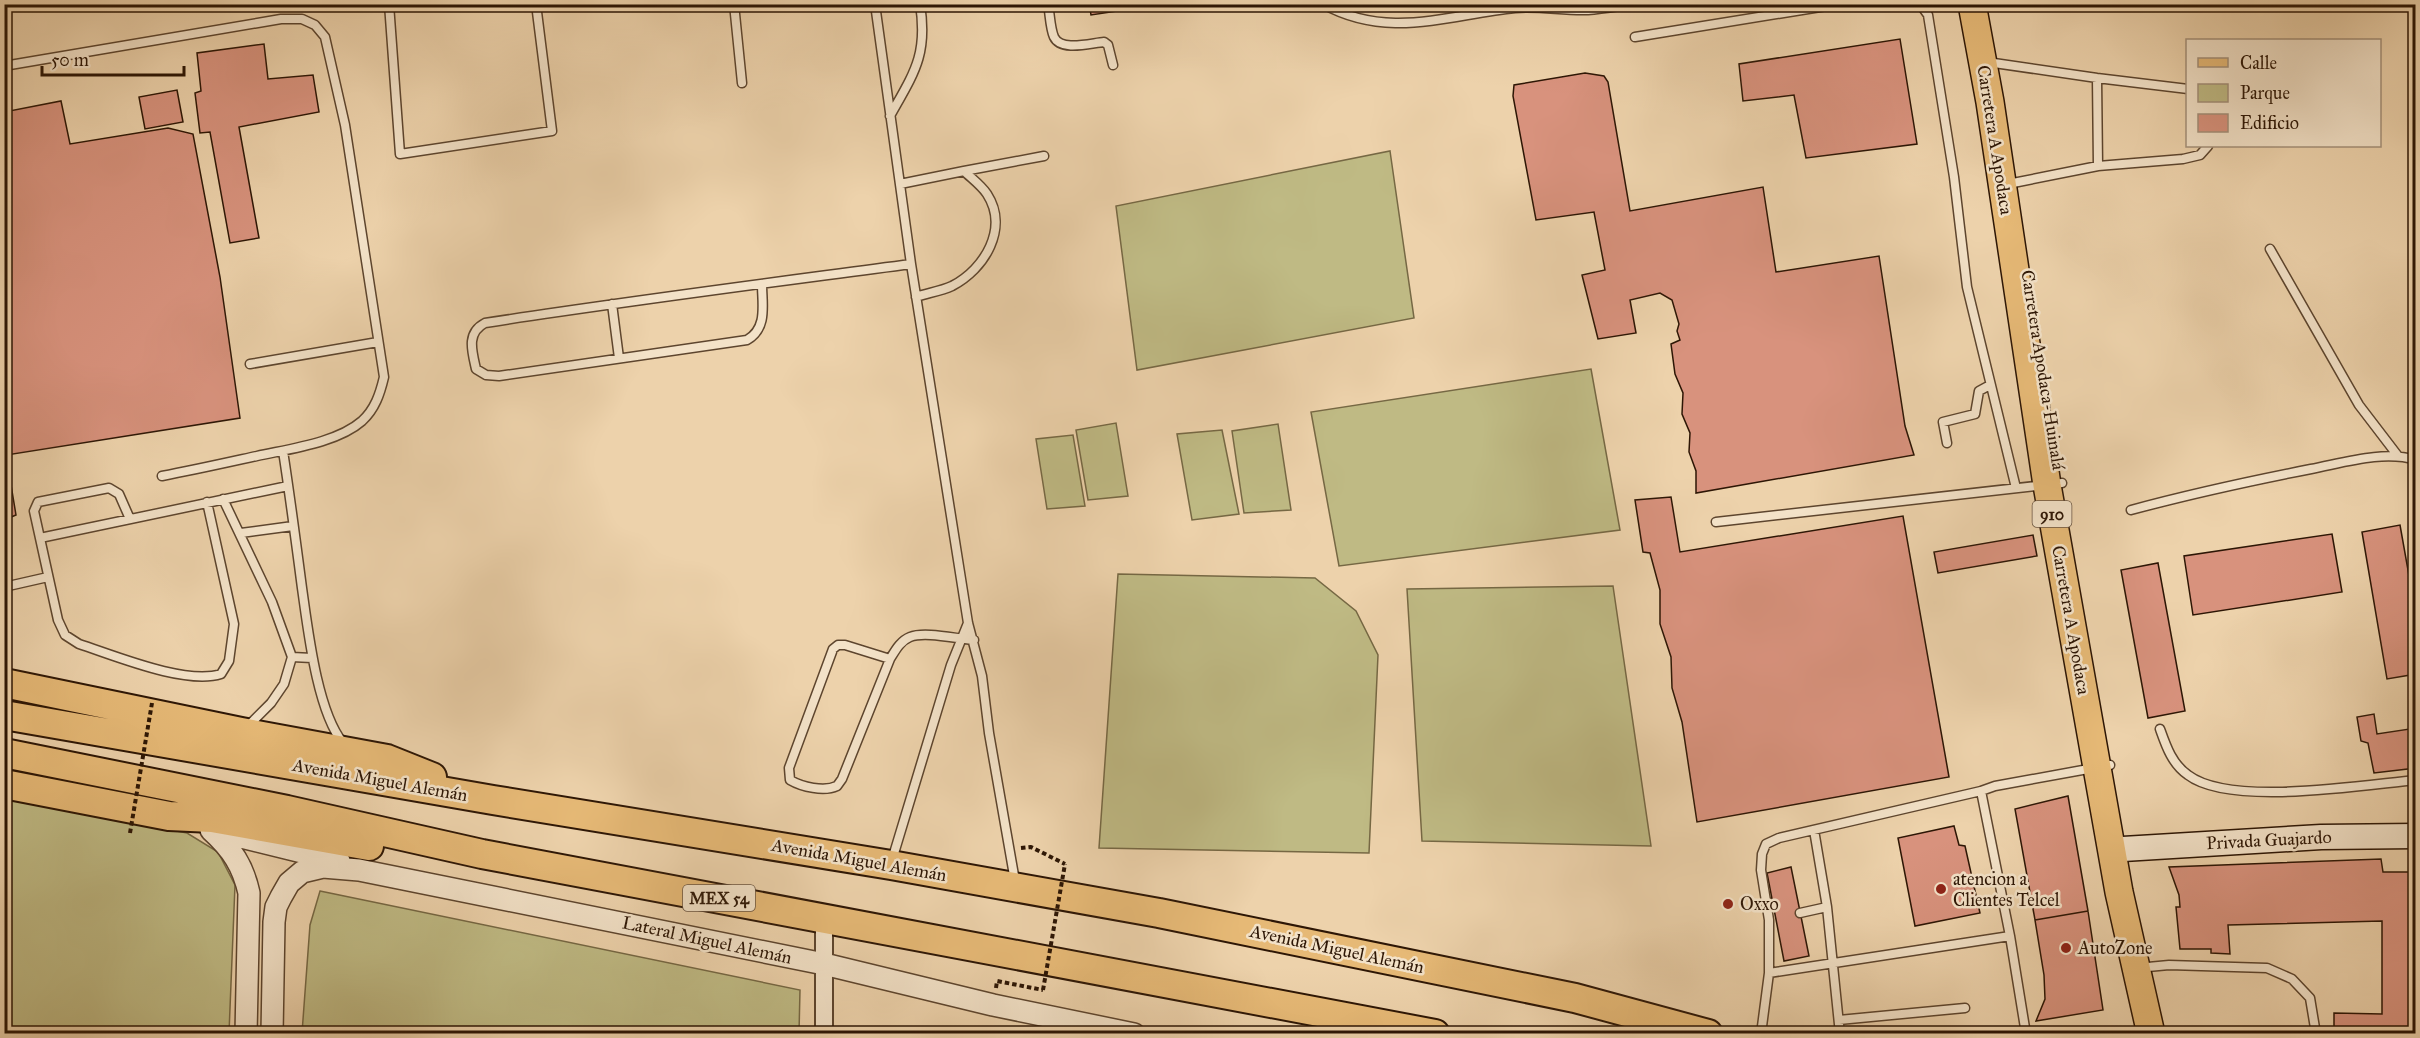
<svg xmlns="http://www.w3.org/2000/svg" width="2420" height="1038" viewBox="0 0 2420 1038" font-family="'IM FELL Great Primer',serif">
  <rect width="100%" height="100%" fill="#edd2ab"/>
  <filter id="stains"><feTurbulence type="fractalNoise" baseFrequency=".00333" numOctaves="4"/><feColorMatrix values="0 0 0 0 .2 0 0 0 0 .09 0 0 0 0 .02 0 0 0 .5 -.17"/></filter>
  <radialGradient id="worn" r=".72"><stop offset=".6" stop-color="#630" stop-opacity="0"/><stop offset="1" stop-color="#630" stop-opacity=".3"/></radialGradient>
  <path fill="#bfba84" stroke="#766844" stroke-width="1.5" d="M1390 151 1414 318 1137 370 1116 206Z
    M1591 369 1620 530 1339 566 1311 412Z
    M1116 423 1128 496 1088 500 1076 430Z
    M1278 424 1291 510 1244 513 1232 431Z
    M1222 430 1239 514 1192 520 1177 434Z
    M1073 435 1085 506 1047 509 1036 439Z
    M1118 574 1315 578 1356 611 1378 655 1369 853 1099 848Z
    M1613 586 1651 846 1422 841 1407 589Z
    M4 797 187 833 218 852 235 885 229 1033H5Z
    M320 891 800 990 799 1033H302L310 925Z"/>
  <path fill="#d8927d" stroke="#2d1605" stroke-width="1.5" d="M1089 4H1164L1091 15Z
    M1900 39 1917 144 1806 158 1794 95 1743 101 1739 64Z
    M264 44 268 79 313 75 319 112 239 127 259 238 230 243 210 132 200 133 195 93 201 91 197 53Z
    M1585 73 1604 76 1608 82 1630 211 1763 187 1776 272 1879 256 1905 426 1914 455 1696 493V471L1689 452 1690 433 1682 414 1683 393 1675 374 1671 344 1680 340 1677 331 1679 324 1672 300 1660 293 1630 300 1636 333 1598 339 1582 275 1605 270 1594 212 1536 220 1513 96 1514 85Z
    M177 90 183 122 145 129 139 97Z
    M61 101 70 144 168 128 193 134 220 277 240 418 6 455 16 515 4 520V156L6 155 4 112Z
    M1671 497 1680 552 1903 516 1949 777 1697 822 1682 722 1672 688 1671 657 1660 624V590L1650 553 1643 552 1635 500Z
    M2400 525 2416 615V674L2387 679 2362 532Z
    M2332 534 2342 592 2193 615 2184 556Z
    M2033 535 2037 556 1938 573 1934 552Z
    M2158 563 2185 711 2148 718 2121 570Z
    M2374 714 2377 734 2416 728V768L2374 773 2368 743 2361 741 2357 717Z
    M2068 796 2088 911 2035 920 2015 809Z
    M1954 826 1959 845 1965 846 1980 913 1915 926 1898 838Z
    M2381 859 2383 872H2416V1034H2334V1013L2382 1014V921L2228 925 2230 954 2211 953V949H2180L2176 907H2180L2179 895 2169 867Z
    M1791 867 1809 956 1784 961 1767 873Z
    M2088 911 2103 1010 2036 1021 2045 999 2044 975 2035 920Z"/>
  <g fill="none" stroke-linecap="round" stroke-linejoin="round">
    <defs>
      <path id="service" d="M389 4 400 154 552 131 536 4
        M734 4 742 83
        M875 4 911 264 968 623 982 676 989 733 1015 881
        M1048 4C1050 14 1050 28 1054 37 1061 52 1091 43 1104 42L1108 45 1113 65
        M1323 4C1388 40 1447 15 1515 8 1540 6 1564 11 1588 10 1603 9 1619 6 1634 4
        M1920 4 1928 15 1954 177 1967 287 2016 488
        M1635 37 1839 4
        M1994 63 2097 78 2188 89
        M4 66 281 19H302L315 25 325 37 345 125 384 377C380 394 375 409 362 421 337 443 288 449 257 456 225 463 194 470 162 476
        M2097 78 2098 166
        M890 116C914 73 928 55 920 4
        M964 171 1044 156
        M2013 183 2098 166 2183 159 2200 155 2208 146
        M900 184 964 171C971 178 981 185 987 194 1009 228 985 269 952 286 941 291 928 293 916 297
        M2270 249 2359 405 2398 456
        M762 284C762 304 768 328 747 340L499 376 486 375 476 369C472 351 466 333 485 323 627 301 769 283 911 264
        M612 304 619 358
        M250 364 378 342
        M1947 443 1943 422 1975 414 1979 391 1990 385
        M283 451C290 496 296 542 302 588 308 630 317 711 343 743
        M223 499 272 602 292 657 284 684 271 703 248 726
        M2131 510C2190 494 2250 481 2311 469 2343 463 2383 450 2416 460
        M130 519 119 494 109 488 38 502 34 511 58 620 65 635 79 644C116 656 185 685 221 674L229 661 234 624 207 502
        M1716 522 2062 483
        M241 533 293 526
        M40 538 288 486
        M4 587 48 577
        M292 657 312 658
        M890 659 845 645H838L833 649 789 768 790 780C802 787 824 792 837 786L842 779 890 659C895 651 900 641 910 637 925 631 957 639 974 640
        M2160 729C2166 746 2172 764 2188 775 2230 807 2362 785 2416 780
        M1981 791 2010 936 2026 1034
        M1814 830 1827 907 1840 1034
        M892 860 951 665 968 623
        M1800 913 1827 907
        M2010 936 1769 973V920L1761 870 1762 854 1766 844 1779 838 1981 791 1995 786 2110 765
        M2148 967 2169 965 2267 968 2292 979 2310 998 2316 1034
        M1839 1020 1965 1008
        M1761 1034 1769 973"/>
      <path id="minor" d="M824 1034V918"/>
      <path id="tertiary" d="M211 830C232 849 243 866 249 893L246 1034
        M221 832 339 861
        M272 1034 274 922 276 907 281 897 289 883 302 872 323 867 359 870 824 964 993 1005 1134 1034"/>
      <path id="secondary" d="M2123 849 2321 837 2416 836"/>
      <path id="primary" d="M1972 4 1990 102 2047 485 2119 892 2151 1034"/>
      <path id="trunk" d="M4 683 241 732 387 759 432 777
        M4 715 493 800 891 865 1159 913 1575 998 1708 1034
        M4 753 287 810 482 854 1435 1034
        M4 784 169 816 212 818 369 846"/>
    </defs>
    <use href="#service" stroke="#5d452e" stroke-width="11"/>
    <use href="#minor" stroke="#5d452e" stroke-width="20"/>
    <use href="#tertiary" stroke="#5d452e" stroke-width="24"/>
    <use href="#secondary" stroke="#2d1605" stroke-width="27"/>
    <use href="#primary" stroke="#2d1605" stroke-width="30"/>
    <use href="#trunk" stroke="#2d1605" stroke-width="32"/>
    <path stroke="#2d1605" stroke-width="4" stroke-dasharray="4.5 3" stroke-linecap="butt" d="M1021 848 1031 847 1065 864
      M996 988 997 981 1043 990"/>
    <use href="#service" stroke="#f3e2c8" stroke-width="8"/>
    <use href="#minor" stroke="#f3e2c8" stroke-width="16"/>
    <use href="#tertiary" stroke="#f3e2c8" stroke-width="21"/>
    <use href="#secondary" stroke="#f3e2c8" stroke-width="24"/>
    <use href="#primary" stroke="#e6b976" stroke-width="27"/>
    <use href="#trunk" stroke="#e6b976" stroke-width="28"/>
    <path stroke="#2d1605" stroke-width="4" stroke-dasharray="4.5 3" stroke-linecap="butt" d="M130 833 152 703
      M1043 990 1065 864"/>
  </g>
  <g fill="#8f2418" stroke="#f3e2c8" stroke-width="2">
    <circle cx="1941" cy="889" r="6"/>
    <circle cx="1728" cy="904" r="6"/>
    <circle cx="2066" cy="948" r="6"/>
  </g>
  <g text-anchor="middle" stroke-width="5" stroke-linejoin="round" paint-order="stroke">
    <g fill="#f3e2c8" stroke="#685340" stroke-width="1.5">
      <rect x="2032.5" y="501" width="39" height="26" rx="4.5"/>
      <rect x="683" y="885" width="72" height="26" rx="4.5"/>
    </g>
    <g font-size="16" font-weight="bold" fill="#2d1605">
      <text x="2052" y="520">910</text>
      <text x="719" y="904">MEX 54</text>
    </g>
    <g font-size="18" fill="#2d1605" stroke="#f3e2c8">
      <text transform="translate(1995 140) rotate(81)" y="6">Carretera A Apodaca</text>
      <text transform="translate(2043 370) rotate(81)" y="6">Carretera Apodaca-Huinalá</text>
      <text transform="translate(2071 620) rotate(80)" y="6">Carretera A Apodaca</text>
      <text transform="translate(380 780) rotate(10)" y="6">Avenida Miguel Alemán</text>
      <text transform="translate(2269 840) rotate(-3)" y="6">Privada Guajardo</text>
      <text transform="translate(859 860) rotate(10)" y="6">Avenida Miguel Alemán</text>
      <text transform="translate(707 940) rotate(12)" y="6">Lateral Miguel Alemán</text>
      <text transform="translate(1337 949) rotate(12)" y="6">Avenida Miguel Alemán</text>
    </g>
    <g font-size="18" fill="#2d1605" stroke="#f3e2c8" text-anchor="start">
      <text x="1953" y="885">atencion a<tspan x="1953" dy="21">Clientes Telcel</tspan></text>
      <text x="1740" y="910">Oxxo</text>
      <text x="2078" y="954">AutoZone</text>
    </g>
  </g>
  <rect width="2420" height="1038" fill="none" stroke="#edd2ab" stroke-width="24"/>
  <rect x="6" y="6" width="2408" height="1026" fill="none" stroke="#2d1605" stroke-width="3"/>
  <rect x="12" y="12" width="2396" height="1014" fill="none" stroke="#2d1605" stroke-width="1.5"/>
  <rect x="2186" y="39" width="195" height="108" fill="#f3e2c8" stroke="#a4907a" stroke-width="1.5"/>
  <rect x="2198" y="58" width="30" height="9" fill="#e6b976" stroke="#a4907a" stroke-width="1.5"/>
  <text x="2240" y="69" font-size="18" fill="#2d1605">Calle</text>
  <rect x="2198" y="84" width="30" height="18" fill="#bfba84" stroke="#a4907a" stroke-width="1.5"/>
  <text x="2240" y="99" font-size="18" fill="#2d1605">Parque</text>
  <rect x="2198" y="114" width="30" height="18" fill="#d8927d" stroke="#a4907a" stroke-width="1.5"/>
  <text x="2240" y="129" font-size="18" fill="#2d1605">Edificio</text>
  <path d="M42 66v9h142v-9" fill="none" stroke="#2d1605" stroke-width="3"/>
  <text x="51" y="66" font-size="18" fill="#2d1605" stroke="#f3e2c8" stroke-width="4.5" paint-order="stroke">50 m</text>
  <rect width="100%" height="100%" filter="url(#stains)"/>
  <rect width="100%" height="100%" fill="url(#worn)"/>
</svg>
